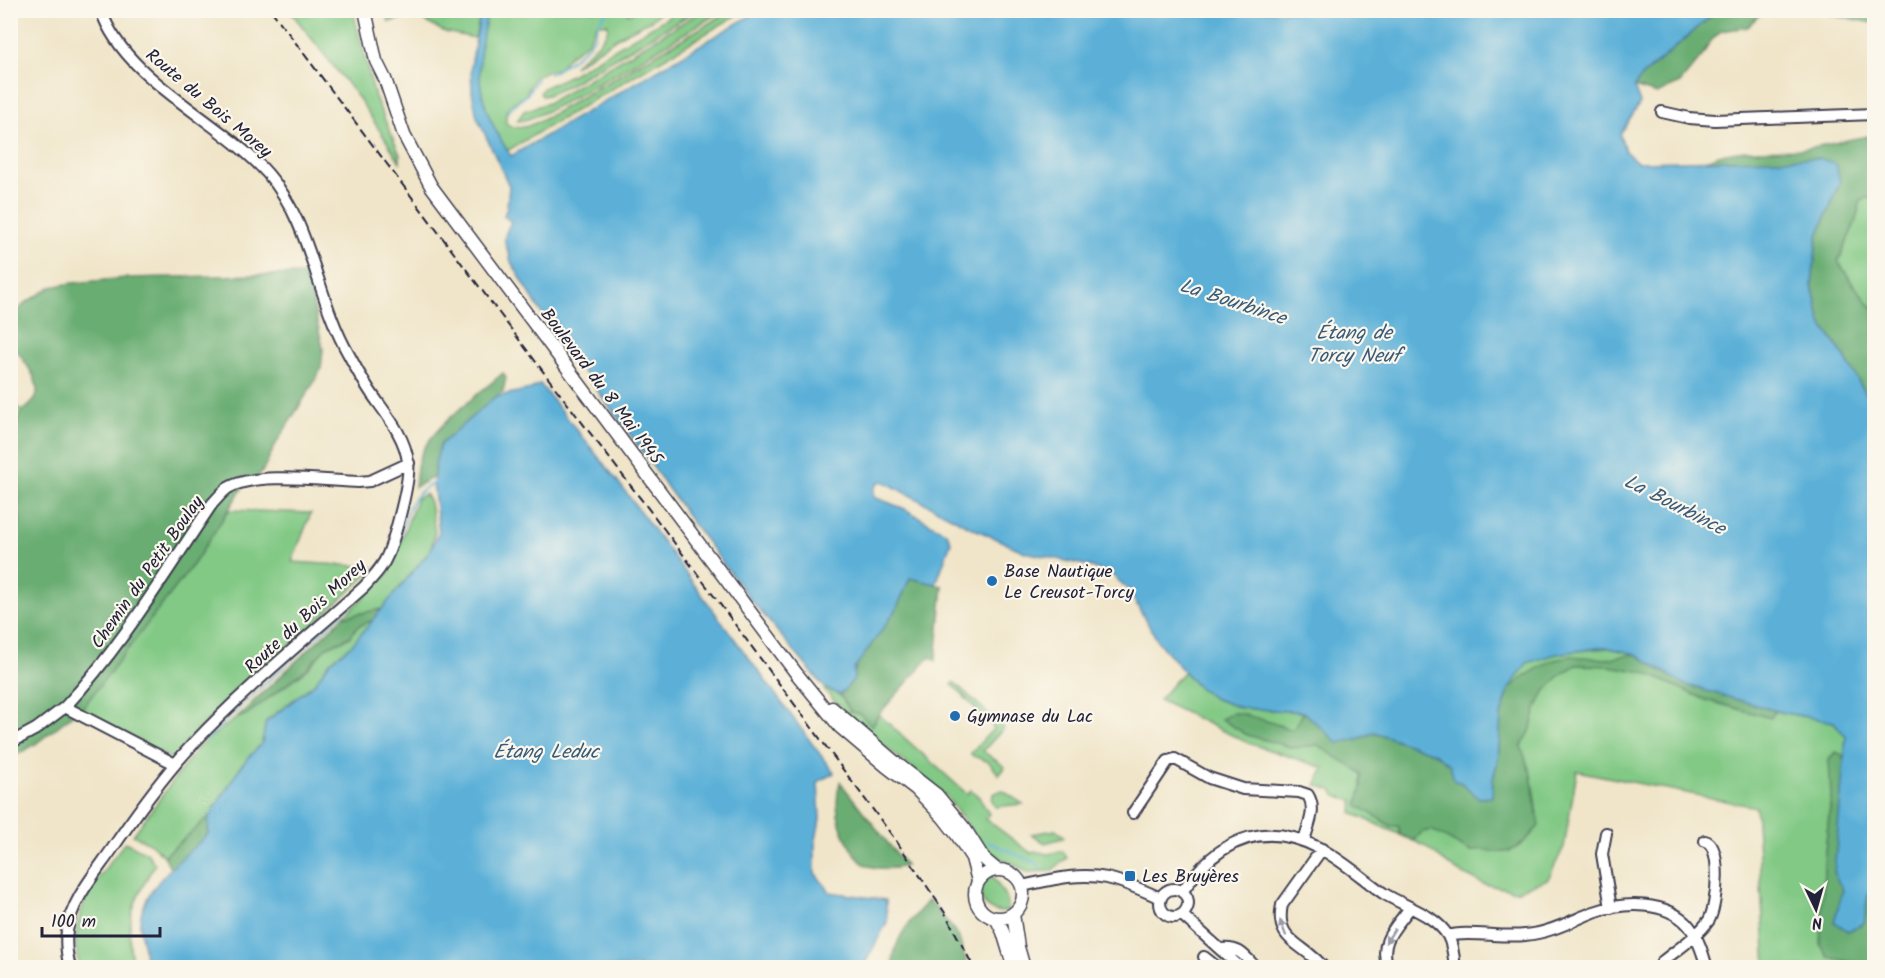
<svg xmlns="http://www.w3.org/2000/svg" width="1885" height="978" viewBox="0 0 1885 978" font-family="Kalam,sans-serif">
  <rect width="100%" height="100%" fill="#fbf7ec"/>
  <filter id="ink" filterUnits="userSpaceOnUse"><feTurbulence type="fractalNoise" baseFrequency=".0167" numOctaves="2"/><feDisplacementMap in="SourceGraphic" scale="12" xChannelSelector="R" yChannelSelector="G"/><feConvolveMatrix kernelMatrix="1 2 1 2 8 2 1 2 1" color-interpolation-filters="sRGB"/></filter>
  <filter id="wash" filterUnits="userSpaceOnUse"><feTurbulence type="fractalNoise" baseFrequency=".008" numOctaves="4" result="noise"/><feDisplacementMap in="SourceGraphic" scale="24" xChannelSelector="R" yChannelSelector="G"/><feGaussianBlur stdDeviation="1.35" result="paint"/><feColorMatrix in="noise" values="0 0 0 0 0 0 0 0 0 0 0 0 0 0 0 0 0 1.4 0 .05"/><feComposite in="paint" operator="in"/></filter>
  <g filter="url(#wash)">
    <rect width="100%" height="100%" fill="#f0e5c9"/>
    <path fill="#82c985" stroke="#527660" stroke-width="1.5" d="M626 10 628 14 637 11H662L651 20 623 34 574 66C584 54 609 40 608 24H597L588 42 570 55 558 69 547 71 534 78 525 96 510 105 506 113V123C518 133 534 124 546 118L730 11H744L507 151C490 122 475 91 478 57 480 42 485 26 488 11Z
      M290 11H353L375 97 400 155V162L360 100Z
      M386 11H481L475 38 445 32 414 16 389 22Z
      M678 11H696L565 87 548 95 542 96 540 93 543 88 571 75Z
      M702 11H722C692 28 539 124 517 121L524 111 548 103Z
      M1822 11H1874V23L1830 15Z
      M1874 196V310L1853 284 1838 262 1855 223 1861 200Z
      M10 403 23 411 15 433 20 525 15 537 11 541Z
      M425 494 430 502 435 532 430 551 382 609 343 617 389 573 417 498Z
      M229 510 311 513 292 562 373 567 364 578 196 731 172 759 80 710 195 562 211 534Z
      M373 620 352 645 330 662 314 684 266 721 262 743 241 766 209 817 164 856 151 844 133 835 199 746 235 719 247 714 308 669 325 648 349 638 358 626Z
      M1608 648 1636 654 1683 684 1780 712 1834 722 1846 737 1844 760 1831 798 1825 852 1823 889 1828 957 1869 966 1874 957V967H1766L1756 807 1577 771 1564 847 1548 879 1516 891 1483 884 1457 871 1423 845 1352 813 1353 800 1336 796 1332 790 1316 785 1324 768 1248 743 1159 700 1184 671 1195 684 1213 698 1241 708 1304 712 1498 761C1500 729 1500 688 1526 664 1538 653 1590 650 1608 648Z
      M954 682 1004 728 983 751 1005 767 999 775 989 762 971 755V753L994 728 952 684Z
      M825 688 840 695 851 712 860 714 872 725 878 714 967 794 971 790 979 797 989 814 986 819 1031 853 1034 851 1048 854 1063 851 1067 858 1051 871 1027 872 1012 863 989 855 946 796 856 723 824 690Z
      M1002 790 1023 804 995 807 992 800 993 794Z
      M1056 830 1064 836 1063 838 1045 843 1031 834Z
      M125 842 147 853 155 864C132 903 124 922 133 967H79C66 913 95 883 125 842Z
      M992 875 1007 899 1009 910C984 919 969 889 992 875Z"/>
    <path fill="#69ad72" stroke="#466856" stroke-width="1.5" d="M1717 11H1763L1748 27 1721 31 1709 43 1703 55 1680 83 1657 94 1634 87 1642 76Z
      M1868 136 1874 139V196L1861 200 1855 223 1838 261 1853 284 1874 310V414L1872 405 1844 356 1821 323 1812 285 1817 238 1840 182 1819 158 1703 162C1731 145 1768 151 1799 149 1822 147 1845 140 1868 136Z
      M307 274 323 349 321 369 315 381 277 442 262 472 243 487 195 562 84 706 34 745 11 758 10 541 15 537 20 525 15 433C17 426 18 417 23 411 28 406 33 404 36 397 42 377 19 358 12 342 9 335 11 325 11 318L25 303 51 287 72 283 126 278Z
      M503 373 506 378 503 391 440 445 434 477 415 487C416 478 416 467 419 459 429 429 479 394 503 373Z
      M910 578 943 586 936 661 930 657 879 714 872 726 860 714 851 712 840 695 854 679C854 654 880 632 894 612 901 602 905 589 910 578Z
      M382 609 373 620 358 626 349 637 325 648 308 668 247 714 235 719 343 617Z
      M1636 654 1683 684 1775 710 1771 718 1706 700 1643 672 1609 666 1576 665 1560 675 1543 694 1536 709 1530 732 1521 746 1531 775 1539 826C1527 839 1516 855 1495 852 1483 851 1484 847 1471 852L1432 830 1422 832 1414 841 1400 835 1399 826H1391L1357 805 1362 786V774C1349 763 1332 756 1318 745L1294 748 1247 735 1221 719C1224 718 1230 714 1234 713 1244 712 1280 726 1293 730L1304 712 1338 742 1361 738 1374 732 1434 753 1451 765 1460 782 1479 798 1492 797 1493 778 1498 761 1501 716 1509 689 1525 676 1551 661 1571 656 1606 659Z
      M1835 752 1841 754 1844 760 1843 890 1834 922 1865 917 1868 895 1874 892V957L1869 966 1828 957 1820 944 1825 852 1831 798 1829 760Z
      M840 782 906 866C893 869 881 870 868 866 860 863 856 856 852 849 838 828 833 807 840 782Z
      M209 817 208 834 171 869 164 856Z
      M929 900 958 935 968 967H893C892 939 911 920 929 900Z"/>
    <path fill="#5bb0d8" stroke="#3e698a" stroke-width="1.5" d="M481 11H488C473 70 476 104 511 156L758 11H1717L1642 76 1634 87 1640 103 1620 134 1625 151 1637 162 1819 158 1836 164 1840 182 1817 238 1812 285 1821 323 1844 356 1872 405 1874 414V892L1868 895 1864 923 1848 931 1834 922 1843 890 1834 874 1846 737 1834 722 1780 712 1683 684 1636 654 1605 647 1556 654 1527 663 1509 689 1501 716 1498 761 1493 778 1492 797 1479 798 1460 782 1454 781 1450 765 1434 753 1374 732 1361 738 1338 743 1304 712 1241 708 1213 698 1195 684 1159 643 1127 588 1112 575 1089 566 1025 552 968 526 887 483 880 481 874 489V497L905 509 947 533 951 542 936 584 910 578 896 610 854 669V679L840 695 825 688 751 600 691 521 629 433 550 327 511 262C508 241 498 246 511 222L504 216 507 207 509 186 477 117 472 92 471 66Z
      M540 384 616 479 834 773 818 782 820 819 815 845V873L830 892 886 900 887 922 863 967H142C149 952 139 939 140 922 142 887 184 857 208 834L209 817 241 766 262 743 266 722 314 684 330 662 352 645 430 551 439 532 433 483 436 461 440 445 495 397 531 389Z"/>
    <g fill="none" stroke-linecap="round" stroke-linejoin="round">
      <path stroke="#5bb0d8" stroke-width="2" d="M549 74C558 71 585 50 591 42 600 29 593 23 610 10
        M508 113 512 107 527 95 537 79
        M400 534C408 509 410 494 436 482
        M205 741 246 701 354 602
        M988 842 1036 863 1040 868"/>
    </g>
  </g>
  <g filter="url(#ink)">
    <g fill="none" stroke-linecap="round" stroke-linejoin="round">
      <defs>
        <path id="minor" d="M1662 112 1689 118 1715 120 1874 114
          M65 707C122 646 165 573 212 504 217 499 222 492 228 488 255 471 326 481 358 482L370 481 409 463
          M10 743 36 729 65 707 175 764
          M1133 813 1168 761 1175 759 1209 778 1243 789 1299 792 1308 795C1317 810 1308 825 1304 841
          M1606 833 1602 854 1611 908
          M1322 849 1282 905C1274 942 1304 943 1324 968
          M1022 886C1050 880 1079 872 1107 878 1125 882 1144 891 1161 898
          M1160 903a14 14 0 1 1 28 0a14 14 0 1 1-28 0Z
          M1182 892C1216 842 1261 818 1319 848 1342 860 1362 878 1383 893 1403 906 1435 914 1448 936 1453 945 1454 958 1455 968
          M1182 915 1241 968
          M1448 936C1465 930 1503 938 1525 935 1550 933 1571 921 1594 912 1623 902 1667 900 1689 926 1698 937 1703 954 1707 968
          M1221 949C1239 947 1244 955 1256 968
          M1204 957 1218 968
          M70 968C67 956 65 943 67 931 71 902 93 876 110 852 135 815 162 777 193 744 244 689 308 637 364 587 373 577 383 567 388 554 395 536 411 480 408 462 405 435 384 412 370 391 362 379 355 367 349 355 316 298 312 224 268 174 220 120 124 80 101 10
          M1388 968C1378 942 1395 928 1409 909
          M1659 968 1663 961C1678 949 1698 936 1709 920 1717 906 1723 845 1705 841"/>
        <path id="major" d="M365 10 376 61 385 79 404 135 431 186 796 673 840 727 886 766 916 789 943 817 957 835 972 858 978 881
          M832 708 896 763 937 795 965 829 984 859 997 870
          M975 894a24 24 0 1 1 48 0a24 24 0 1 1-48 0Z
          M1013 914 1018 947 1024 968
          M996 918 1003 932 1014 968"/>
      </defs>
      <use href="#minor" stroke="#413f50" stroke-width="14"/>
      <use href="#major" stroke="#413f50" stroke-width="15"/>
      <use href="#minor" stroke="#fff" stroke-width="10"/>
      <use href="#major" stroke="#fff" stroke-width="12"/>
      <path stroke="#22223b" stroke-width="2" stroke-dasharray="9 4.5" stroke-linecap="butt" d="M271 10 557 390 664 529 897 842 945 913 974 968"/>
    </g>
    <defs><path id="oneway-solid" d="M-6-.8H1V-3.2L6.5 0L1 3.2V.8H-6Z" transform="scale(1.5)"/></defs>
    <g fill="#9c9ca7">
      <use href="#oneway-solid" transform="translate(1283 928) rotate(-111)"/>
      <use href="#oneway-solid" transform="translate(1390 936) rotate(122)"/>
    </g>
  </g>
  <g fill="#1f6fb2" stroke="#fbf7ec" stroke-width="2">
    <circle cx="992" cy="581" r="6"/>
    <circle cx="955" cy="716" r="6"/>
    <rect x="1124" y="870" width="12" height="12" rx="3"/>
  </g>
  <g text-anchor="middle" stroke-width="4.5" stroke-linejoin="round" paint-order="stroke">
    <g font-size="18" fill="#22223b" stroke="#fbf7ec">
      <text transform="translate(209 103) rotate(40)" y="6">Route du Bois Morey</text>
      <text transform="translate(602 386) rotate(53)" y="6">Boulevard du 8 Mai 1945</text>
      <text transform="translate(147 572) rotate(-55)" y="6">Chemin du Petit Boulay</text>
      <text transform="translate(305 616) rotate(-43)" y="6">Route du Bois Morey</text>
    </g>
    <g font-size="18" fill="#22223b" stroke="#fbf7ec" text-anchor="start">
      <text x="1004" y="577">Base Nautique<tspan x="1004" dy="21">Le Creusot-Torcy</tspan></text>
      <text x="967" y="722">Gymnase du Lac</text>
      <text x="1142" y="882">Les Bruyères</text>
    </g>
    <g font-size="20" font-style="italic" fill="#395b7a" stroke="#fbf7ec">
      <text transform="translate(1233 301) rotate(18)" y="7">La Bourbince</text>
      <text x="1354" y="339">Étang de<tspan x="1354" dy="23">Torcy Neuf</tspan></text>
      <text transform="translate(1675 504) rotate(27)" y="7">La Bourbince</text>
      <text x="546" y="758">Étang Leduc</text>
    </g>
  </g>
  <rect width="1885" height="978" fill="none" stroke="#fbf7ec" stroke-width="36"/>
  <g transform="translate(1816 909) rotate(175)" stroke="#fbf7ec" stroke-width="4.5" paint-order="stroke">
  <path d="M0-4.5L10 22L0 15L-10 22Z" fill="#22223b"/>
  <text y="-9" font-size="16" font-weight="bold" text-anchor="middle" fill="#22223b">N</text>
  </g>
  <path d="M42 927v9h118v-9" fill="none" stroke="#22223b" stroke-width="3"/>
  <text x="51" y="927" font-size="18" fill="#22223b" stroke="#fbf7ec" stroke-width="4.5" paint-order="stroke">100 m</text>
</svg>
